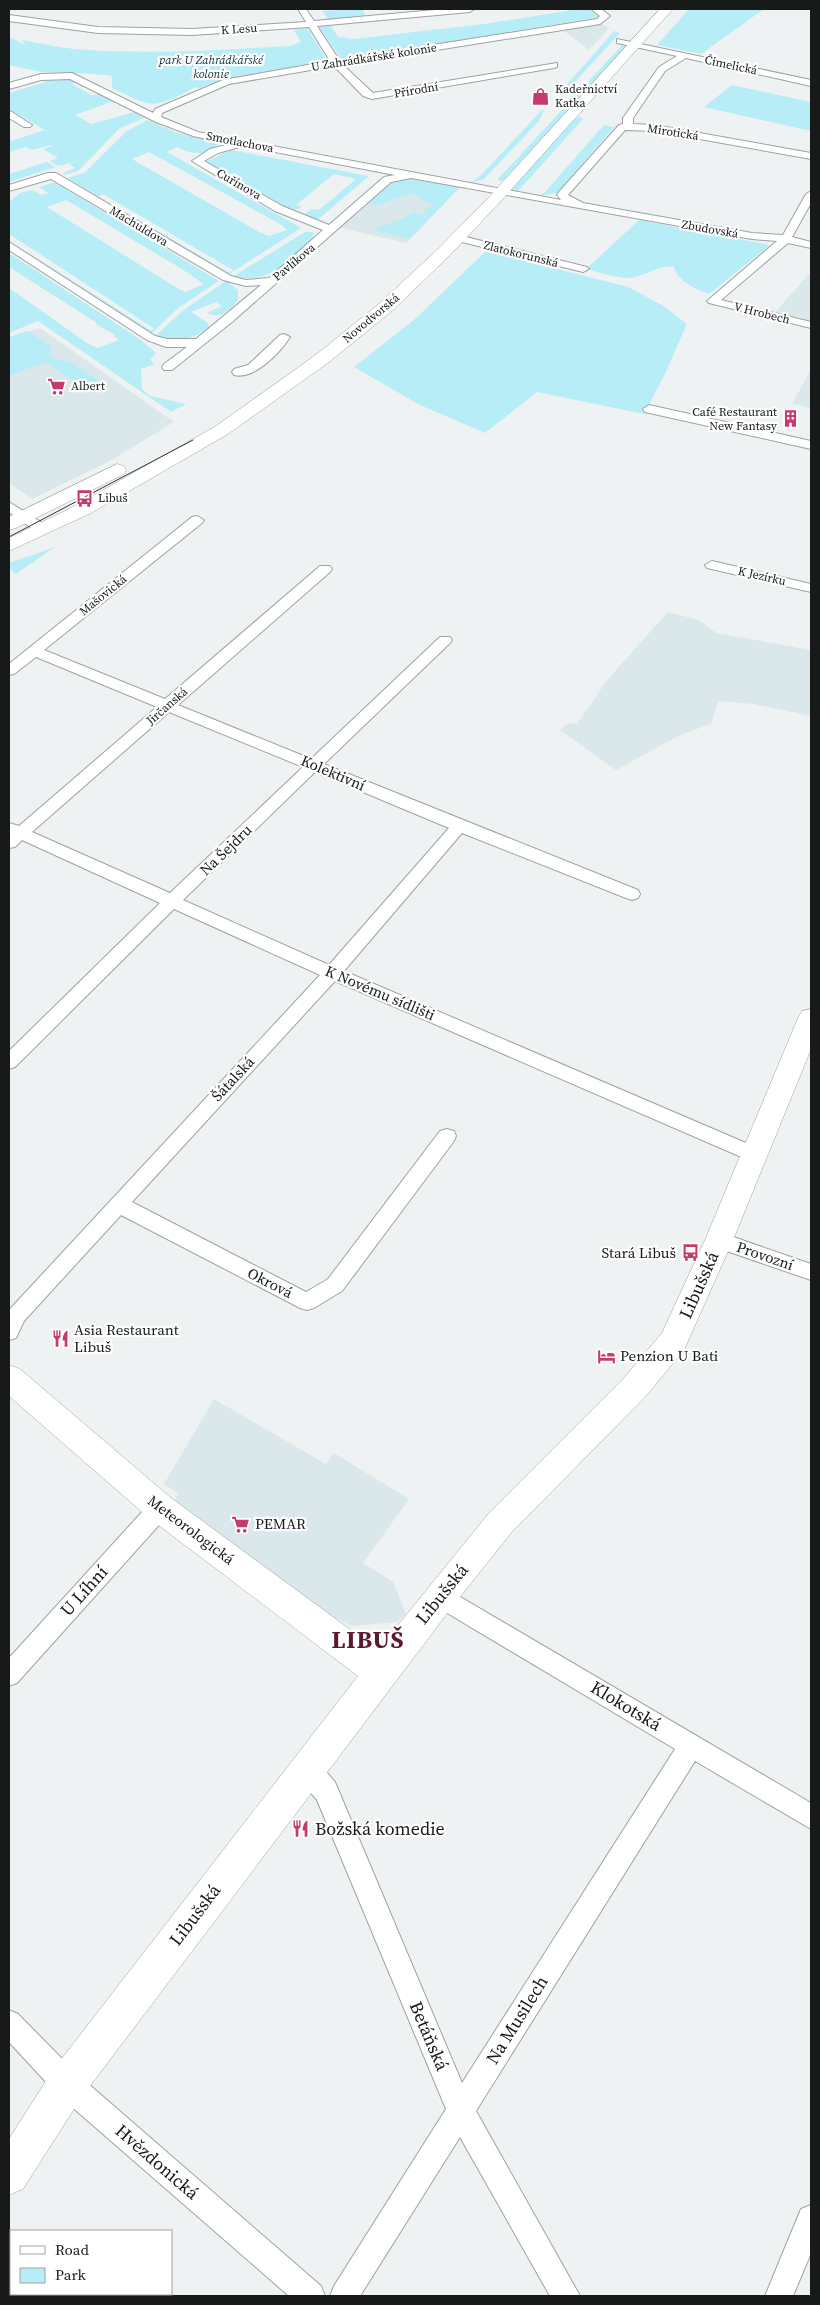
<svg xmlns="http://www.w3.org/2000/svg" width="820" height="2305" viewBox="0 0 820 2305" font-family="'Source Serif 4',serif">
  <rect width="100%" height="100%" fill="#eef2f3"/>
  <path fill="#dbe8eb" d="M600 23 609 28 589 50 563 30Z
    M386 167 465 182 406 243 337 227 395 178 396 174Z
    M811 272V322L774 313Z
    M40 328 174 422 108 462 32 499 9 483V337Z
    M811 369V408L792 404 805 380Z
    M668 612 699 620 716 633 811 650V716L753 704 718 701 711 724 680 735 616 770 560 730 569 723 577 724 608 679Z
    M214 1399 326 1464 334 1453 409 1499 363 1563 393 1582 406 1614 398 1622 352 1626 305 1604 174 1502 178 1493 164 1484Z"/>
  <path fill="#b7edf7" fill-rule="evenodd" d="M362 9 366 16 329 20 322 11Z
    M579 9H588L599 17 348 59 340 58 319 27 331 26 338 37 353 39 484 24Z
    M689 9H764L701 54 657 45Z
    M307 28 327 60 277 70 241 75 201 87 202 89 196 87C152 109 156 109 112 88V76C88 72 68 74 44 72 32 70 21 68 9 65V37L26 45 22 40C39 43 57 47 74 49 146 55 219 50 291 46L301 42 294 30Z
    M614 31 620 33 571 86 566 90 563 89Z
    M622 45 627 46 504 180 500 181 498 179Z
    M68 79 78 82 72 84 91 95 101 94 114 101 75 115 91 124 135 112 144 118 120 128 78 171 64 175 65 172 75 168 69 164 79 161 58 166 50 161 58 158 43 149 52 146 51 145 32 150 26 147 9 152V140L11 141 45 130 9 109V93L46 82 43 80Z
    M732 85 811 102V131L704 107Z
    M542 110H544L538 122 484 179 471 183 482 174Z
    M579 116 583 119 518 191 511 190 566 127Z
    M148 120 177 133 218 143C211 157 189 154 177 147L167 152 301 228 229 274 67 178 84 173 127 131ZM149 152 282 225 287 230 269 236 261 233 132 159ZM103 194 233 270V271L228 272 98 196Z
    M604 125 614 127 557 193 539 196 545 192Z
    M232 150 368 176V177L315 222 304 215 311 209 319 210 356 179 334 174 296 205 302 207 293 211 207 163 206 161C213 160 222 152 232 150Z
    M47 162 55 167 9 182V174Z
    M407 179 460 187 410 239 372 230 404 218 414 212 420 215 427 212 423 209 435 206 411 193 378 205 369 203 389 183Z
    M52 183H56L219 281 178 308 152 333 9 240 150 330 155 329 9 234V202L20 193 32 190 41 195 48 193 39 187ZM66 200 182 269 204 284 185 292 177 288 47 207Z
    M639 220 770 245 709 294C696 289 678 282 674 267 658 264 645 277 629 278 616 278 599 272 586 269Z
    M305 232H314L312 239C287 261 270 286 234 276Z
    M486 251 628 287 662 305 687 324 664 376 644 414 537 392 485 433 420 405 354 367 415 319Z
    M9 253 141 340 156 353 150 360 155 364 141 369 142 389 150 396 186 404 171 412 38 321 9 333V288L90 345 98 348 119 340 114 336 115 335 96 324 97 323 9 267Z
    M226 281 238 290V300C230 310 220 320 207 313L222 306 216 302 191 312 208 323 209 327C196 338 172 346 156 335L185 309Z
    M28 331 52 347 50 356 54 359 69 361 99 381 97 388 89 392 46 362 9 376V337Z
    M55 547 16 574 9 568V563Z"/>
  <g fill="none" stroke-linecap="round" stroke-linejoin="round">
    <defs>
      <path id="street" d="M298 9H306L314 21 446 9H474L470 12 317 26 339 60 597 19 600 16 591 9H601L610 16 600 24 343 65 373 93 557 63V67L554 68 372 99 363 96 334 66 229 84 162 113 161 117 198 132 561 200 557 195 558 193 619 125 623 124V118L659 67 677 56 617 43V39L811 80V86L686 58 665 71 633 118V124L655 125 811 153V159L655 131 625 130 568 195 583 203 752 233 783 235 806 194 811 191V203L792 237 811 242V248L788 243 721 300 811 322V328L709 303 707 301 777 241 752 239 411 178 391 182 232 322 172 370H164L162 367 164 364 187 347H166L147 340 9 250V242L155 336 167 339H196L261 285 246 286 223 280 51 179 9 191V185L48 173H56L231 276 246 280 269 278 323 230 275 211 192 161 210 149 230 144 193 136 156 122 70 79 41 80 9 89V83L41 74 72 73 153 113 155 109 223 80 330 61 309 27 192 35 98 33 9 21V15L98 27 192 29 306 22ZM243 146 395 175 384 177 329 225 282 206 204 161 218 153Z
        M9 111 12 112 32 125 30 127H24L9 118Z
        M458 235 587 267 589 269 583 272 454 240 453 238Z
        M284 334 290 337C280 353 254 380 234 375L232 372 234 369 248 365 280 335Z
        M649 405 811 441V449L645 412 643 409Z
        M9 502 47 526 49 529 47 532H37L9 512Z
        M197 516 204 520 202 523 44 650 165 699 320 566H330L332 569 330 572 178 705 311 759 440 637H450L452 640 450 643 324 764 638 890 640 894 638 898 632 900 626 898 462 833 344 971 760 1149 762 1154 760 1159 753 1161 746 1159 335 981 132 1202 306 1292 328 1279 440 1131 447 1129 454 1131 456 1136 454 1141 342 1291 314 1308 307 1310 300 1308 121 1215 24 1321 16 1338 9 1340 10 1309 320 975 174 909 15 1067 9 1069V1051L160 903 22 840 15 847 9 848V823L19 826 157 707 36 657 14 674 9 675V664L192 517ZM169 712 303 767 170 893 32 832ZM315 772 449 828 329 965 183 900Z
        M712 561 811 584V592L707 568 705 565Z
        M719 1232 811 1264V1280L712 1246 709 1240 712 1234Z
        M160 1498 168 1501 171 1508 168 1515 17 1683 9 1686V1658L152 1501Z
        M440 1585 811 1803V1829L695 1761 476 2111 580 2296H550L460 2137 360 2296H330L334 2286 446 2109 317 1800 298 1778 295 1769 298 1760 307 1757 316 1760 335 1782 462 2083 675 1749 432 1604 429 1596 432 1588Z
        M9 2010 18 2014 77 2074 321 2286 325 2296H289L57 2094 9 2042Z
        M811 2205V2253L793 2296H765L801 2209Z"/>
      <path id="secondary" d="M660 9H673L500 202 450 255 392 311 329 362 228 434 91 513 9 551V538L77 505 216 426 317 354 380 303 438 249 490 196Z
        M117 464 124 466 126 470 124 474 16 528 9 530V517Z
        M811 1009V1049L733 1240 684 1350 646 1396 511 1533 452 1607 81 2098 23 2189 9 2195V2139L53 2070 358 1676 149 1518 9 1396V1365L20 1369 171 1498 378 1650 489 1513 624 1378 662 1333 705 1240 798 1018 802 1011Z"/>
    </defs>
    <use href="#street" stroke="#9da2a2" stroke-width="2"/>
    <use href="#secondary" stroke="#9da2a2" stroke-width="1"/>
    <use href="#street" fill="#fff" fill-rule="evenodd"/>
    <use href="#secondary" fill="#fff" fill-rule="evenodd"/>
    <path stroke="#333636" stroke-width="1" d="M9 537 193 440"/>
  </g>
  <defs>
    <symbol id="shop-bare" viewBox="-9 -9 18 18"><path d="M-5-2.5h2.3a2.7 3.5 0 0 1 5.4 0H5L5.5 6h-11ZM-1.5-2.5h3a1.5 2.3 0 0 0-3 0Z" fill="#c63a6c" stroke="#fff" stroke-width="2.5" paint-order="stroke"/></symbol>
    <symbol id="supermarket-bare" viewBox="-9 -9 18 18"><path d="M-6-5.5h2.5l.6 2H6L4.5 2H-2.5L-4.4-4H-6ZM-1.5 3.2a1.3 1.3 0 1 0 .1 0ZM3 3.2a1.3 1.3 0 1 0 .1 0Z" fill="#c63a6c" stroke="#fff" stroke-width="2.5" paint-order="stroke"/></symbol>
    <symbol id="building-bare" viewBox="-9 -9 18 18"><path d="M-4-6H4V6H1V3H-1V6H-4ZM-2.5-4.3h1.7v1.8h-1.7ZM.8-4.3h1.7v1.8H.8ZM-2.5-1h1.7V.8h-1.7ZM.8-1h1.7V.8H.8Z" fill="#c63a6c" stroke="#fff" stroke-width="2.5" paint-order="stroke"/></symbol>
    <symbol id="bus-bare" viewBox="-9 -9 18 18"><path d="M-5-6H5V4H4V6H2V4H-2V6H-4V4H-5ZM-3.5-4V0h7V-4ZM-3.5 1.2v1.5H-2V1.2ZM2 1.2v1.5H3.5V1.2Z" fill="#c63a6c" stroke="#fff" stroke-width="2.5" paint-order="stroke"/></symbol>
    <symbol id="restaurant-bare" viewBox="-9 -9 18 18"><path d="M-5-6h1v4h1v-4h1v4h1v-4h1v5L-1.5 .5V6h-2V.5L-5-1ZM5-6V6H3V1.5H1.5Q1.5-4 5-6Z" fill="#c63a6c" stroke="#fff" stroke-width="2.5" paint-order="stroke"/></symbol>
    <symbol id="hotel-bare" viewBox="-9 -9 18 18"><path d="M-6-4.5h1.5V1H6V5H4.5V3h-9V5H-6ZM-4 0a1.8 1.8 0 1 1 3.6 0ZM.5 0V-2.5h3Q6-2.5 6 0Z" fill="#c63a6c" stroke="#fff" stroke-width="2.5" paint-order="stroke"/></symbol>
  </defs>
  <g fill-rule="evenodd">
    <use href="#shop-bare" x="528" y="84" width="25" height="25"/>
    <use href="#supermarket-bare" x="44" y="374" width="25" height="25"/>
    <use href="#building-bare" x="778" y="406" width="25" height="25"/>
    <use href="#bus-bare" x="72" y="486" width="25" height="25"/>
    <use href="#bus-bare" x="678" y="1240" width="25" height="25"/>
    <use href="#restaurant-bare" x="48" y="1326" width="25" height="25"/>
    <use href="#hotel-bare" x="594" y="1344" width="25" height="25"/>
    <use href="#supermarket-bare" x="228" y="1512" width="25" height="25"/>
    <use href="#restaurant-bare" x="288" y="1816" width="25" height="25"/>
  </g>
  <g text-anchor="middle" stroke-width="4.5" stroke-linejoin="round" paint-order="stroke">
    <g font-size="12" fill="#181a1a" stroke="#fff">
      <text transform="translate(239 29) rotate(-4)" y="4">K Lesu</text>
      <text transform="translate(374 57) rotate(-9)" y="4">U Zahrádkářské kolonie</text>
      <text transform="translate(731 65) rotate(12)" y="4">Čimelická</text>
      <text transform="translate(416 90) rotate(-10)" y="4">Přírodní</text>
      <text transform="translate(673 132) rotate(9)" y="4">Mirotická</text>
      <text transform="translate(240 142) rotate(11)" y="4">Smotlachova</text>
      <text transform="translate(239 184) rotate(30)" y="4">Cuřínova</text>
      <text transform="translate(139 226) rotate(31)" y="4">Machuldova</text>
      <text transform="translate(710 229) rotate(10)" y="4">Zbudovská</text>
      <text transform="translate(521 254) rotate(14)" y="4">Zlatokorunská</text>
      <text transform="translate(294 262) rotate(-40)" y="4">Pavlíkova</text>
      <text transform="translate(762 313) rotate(14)" y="4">V Hrobech</text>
      <text transform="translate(371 318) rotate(-40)" y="4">Novodvorská</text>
      <text transform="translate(762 576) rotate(13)" y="4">K Jezírku</text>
      <text transform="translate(103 595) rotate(-39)" y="4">Mašovická</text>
      <text transform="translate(167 706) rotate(-41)" y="4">Jirčanská</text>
    </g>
    <g font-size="12" font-style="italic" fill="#072f36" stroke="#fff">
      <text x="211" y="64">park U Zahrádkářské<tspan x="211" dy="14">kolonie</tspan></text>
    </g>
    <g font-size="12" fill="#181a1a" stroke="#fff" text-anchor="start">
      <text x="555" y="93">Kadeřnictví<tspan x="555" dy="14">Katka</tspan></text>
      <text x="71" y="390">Albert</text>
      <text x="777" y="416" text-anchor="end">Café Restaurant<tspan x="777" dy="14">New Fantasy</tspan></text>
      <text x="98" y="502">Libuš</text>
    </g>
    <g font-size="15" fill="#181a1a" stroke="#fff">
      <text transform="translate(333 773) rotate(23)" y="5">Kolektivní</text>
      <text transform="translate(226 850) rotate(-44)" y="5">Na Šejdru</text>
      <text transform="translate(380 993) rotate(23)" y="5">K Novému sídlišti</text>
      <text transform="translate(233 1079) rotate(-47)" y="5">Šátalská</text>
      <text transform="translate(765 1256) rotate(19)" y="5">Provozní</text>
      <text transform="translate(270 1283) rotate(27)" y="5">Okrová</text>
      <text transform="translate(191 1530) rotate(37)" y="5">Meteorologická</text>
    </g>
    <g font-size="15" fill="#181a1a" stroke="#fff" text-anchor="start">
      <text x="676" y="1258" text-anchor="end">Stará Libuš</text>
      <text x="74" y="1335">Asia Restaurant<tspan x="74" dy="17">Libuš</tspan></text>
      <text x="620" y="1361">Penzion U Bati</text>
      <text x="255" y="1529">PEMAR</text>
    </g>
    <g font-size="18" fill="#181a1a" stroke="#fff">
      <text transform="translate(699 1285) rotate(-66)" y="6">Libušská</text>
      <text transform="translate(84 1591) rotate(-48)" y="6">U Líhní</text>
      <text transform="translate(442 1594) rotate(-51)" y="6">Libušská</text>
      <text transform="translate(626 1706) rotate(31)" y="6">Klokotská</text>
      <text transform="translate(195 1915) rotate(-53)" y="6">Libušská</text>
      <text transform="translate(517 2020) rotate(-58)" y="6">Na Musilech</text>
      <text transform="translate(429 2036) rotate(67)" y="6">Betáňská</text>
      <text transform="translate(157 2162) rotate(41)" y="6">Hvězdonická</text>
    </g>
    <g font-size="18" fill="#181a1a" stroke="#fff" text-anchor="start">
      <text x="315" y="1835">Božská komedie</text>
    </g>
    <g font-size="24" font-weight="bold" letter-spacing="1" fill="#5b182f" stroke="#fff">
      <text x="368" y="1648">LIBUŠ</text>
    </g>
  </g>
  <rect width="820" height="2305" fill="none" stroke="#181a1a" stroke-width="20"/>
  <rect x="10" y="2230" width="162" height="65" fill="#ffffff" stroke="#a3a3a3"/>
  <rect x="20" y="2246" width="25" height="8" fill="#ffffff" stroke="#a3a3a3"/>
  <text x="55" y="2255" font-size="15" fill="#181a1a">Road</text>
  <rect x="20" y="2268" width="25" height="15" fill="#b7edf7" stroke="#a3a3a3"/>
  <text x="55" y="2280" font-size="15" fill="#181a1a">Park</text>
</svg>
